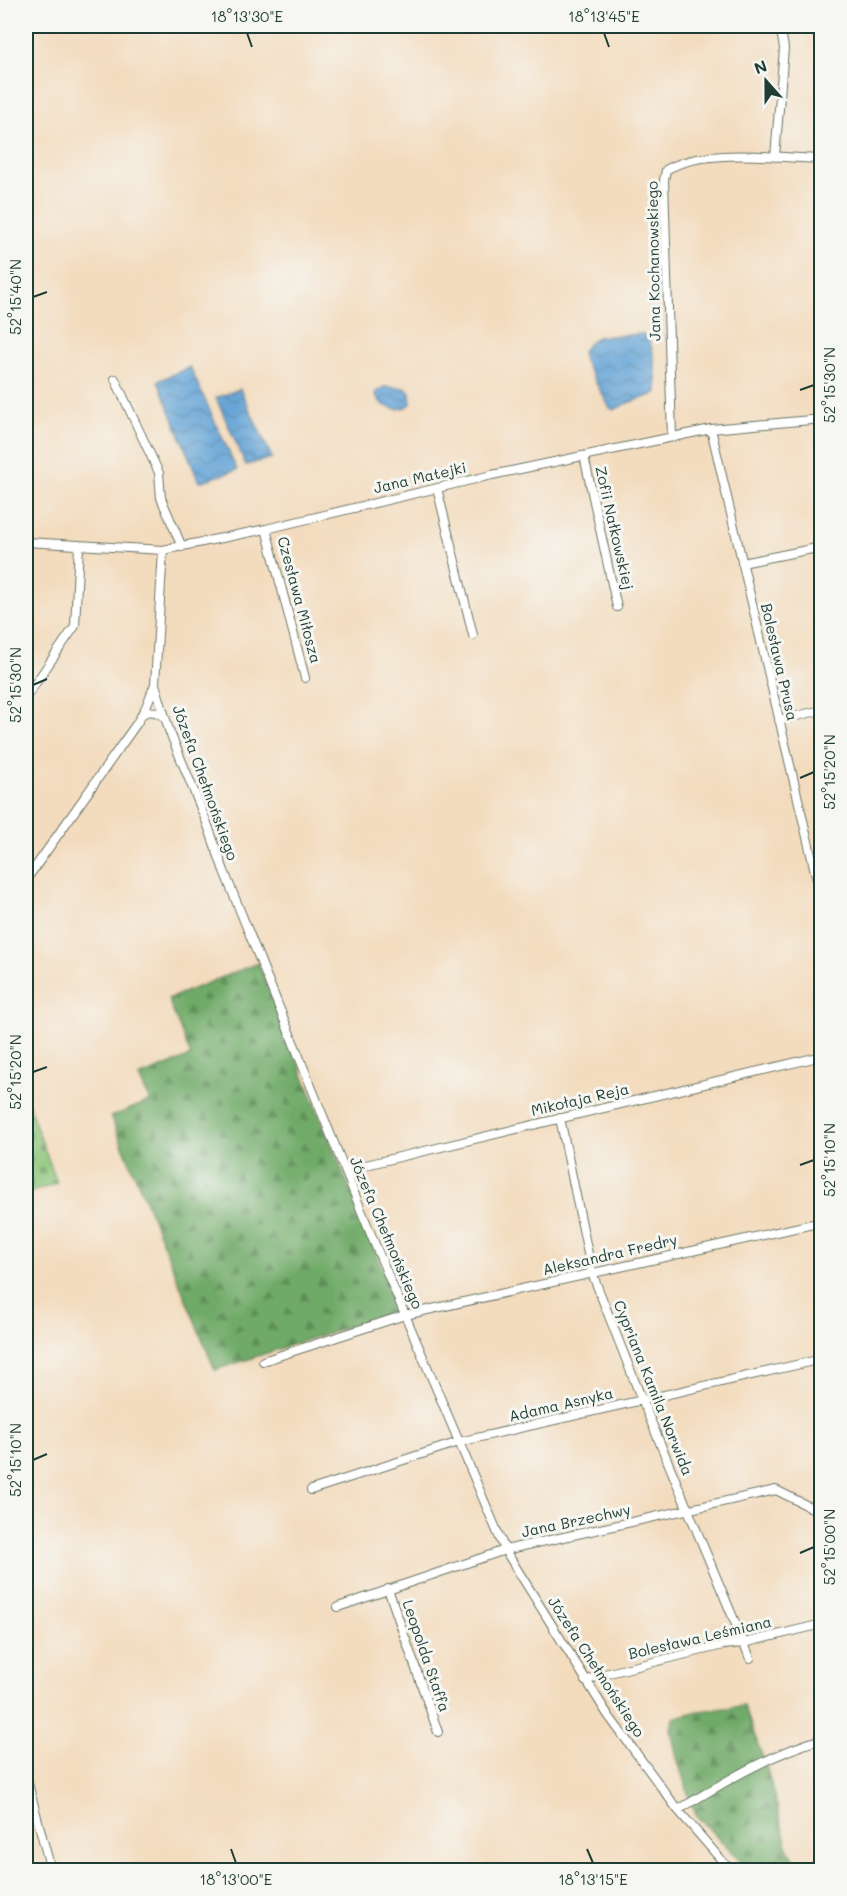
<svg xmlns="http://www.w3.org/2000/svg" width="847" height="1896" viewBox="0 0 847 1896" font-family="Mali,sans-serif">
  <defs>
    <pattern id="forest-firs" width="22" height="20" patternUnits="userSpaceOnUse" patternTransform="scale(1.5)"><rect width="22" height="20" fill="#70aa68"/><path d="M5 1l3.5 6h-7zM16 11l3.5 6h-7z" fill="#5b8c56"/></pattern>
    <pattern id="cemetery-stones" width="16" height="16" patternUnits="userSpaceOnUse" patternTransform="scale(1.5)"><rect width="16" height="16" fill="#8bc478"/><path d="M2 7V4a2 2 0 0 1 4 0v3zM10 15v-3a2 2 0 0 1 4 0v3z" fill="#71a063"/></pattern>
    <pattern id="water-waves" width="16" height="10" patternUnits="userSpaceOnUse" patternTransform="scale(1.5)"><rect width="16" height="10" fill="#63a3d6"/><path d="M0 5q4-4 8 0t8 0" fill="none" stroke="#5186ae"/></pattern>
  </defs>
  <rect width="100%" height="100%" fill="#f6f6f2"/>
  <filter id="ink" filterUnits="userSpaceOnUse"><feTurbulence type="fractalNoise" baseFrequency=".0167" numOctaves="2"/><feDisplacementMap in="SourceGraphic" scale="12" xChannelSelector="R" yChannelSelector="G"/><feConvolveMatrix kernelMatrix="1 2 1 2 8 2 1 2 1" color-interpolation-filters="sRGB"/></filter>
  <filter id="wash" filterUnits="userSpaceOnUse"><feTurbulence type="fractalNoise" baseFrequency=".008" numOctaves="4" result="noise"/><feDisplacementMap in="SourceGraphic" scale="24" xChannelSelector="R" yChannelSelector="G"/><feGaussianBlur stdDeviation="1.35" result="paint"/><feColorMatrix in="noise" values="0 0 0 0 0 0 0 0 0 0 0 0 0 0 0 0 0 1.4 0 .05"/><feComposite in="paint" operator="in"/></filter>
  <g filter="url(#wash)">
    <rect width="100%" height="100%" fill="#f3dbbd"/>
    <path fill="url(#forest-firs)" stroke="#48744e" stroke-width="1.5" d="M258 963 399 1310 215 1370 111 1117 150 1101 139 1077 191 1056 168 999Z
      M744 1706 767 1769 788 1849 801 1870H749L697 1816 691 1803 677 1758 671 1730 673 1718 699 1711Z"/>
    <path fill="url(#cemetery-stones)" stroke="#558056" stroke-width="1.5" d="M26 1099 57 1183 26 1194Z"/>
    <path fill="url(#water-waves)" stroke="#417085" stroke-width="1.5" d="M642 334C656 340 656 378 657 392L652 395 627 403 614 410 610 408 584 361 582 351 590 342 597 337Z
      M190 367 237 470 199 482 158 381Z
      M384 387 404 388 410 392 411 404C399 413 381 409 375 393Z
      M240 389 272 458 246 465 216 398Z"/>
  </g>
  <g filter="url(#ink)">
    <g fill="none" stroke-linecap="round" stroke-linejoin="round">
      <defs>
        <path id="minor" d="M775 157 784 48 780 26
          M115 379 159 473 161 498 182 547
          M711 429 822 901
          M672 437 664 180 666 170C703 147 777 158 822 159
          M584 456 617 607
          M437 488 473 635
          M266 529 305 678
          M26 542 163 550 266 529 492 475 711 429 822 419
          M163 550 155 684 169 730 207 823 224 871 374 1242 505 1550 608 1715 678 1810 730 1870
          M742 563 822 547
          M26 697 75 626 79 545
          M142 714C151 709 157 712 165 717
          M779 720 822 710
          M26 880 137 723 146 707 155 684
          M560 1118 592 1273 642 1400 750 1658
          M345 1170 822 1056
          M263 1361 405 1315 822 1222
          M311 1490 459 1442 822 1359
          M388 1589 438 1732
          M338 1607 505 1550 776 1490 822 1513
          M585 1681 605 1674 723 1645 744 1643 822 1624
          M26 1776 51 1870
          M678 1810C724 1782 770 1754 822 1739"/>
      </defs>
      <use href="#minor" stroke="#697464" stroke-width="10"/>
      <use href="#minor" stroke="#fff" stroke-width="8"/>
    </g>
  </g>
  <path fill="none" stroke="#1f3d34" stroke-width="2" d="M247 33 252 47M604 33 609 47M33 297 47 292M800 390 814 385M33 685 47 679M800 778 814 772M33 1072 47 1067M800 1165 814 1160M33 1460 47 1454M800 1553 814 1547M231 1849 236 1863M587 1849 593 1863"/>
  <g text-anchor="middle" stroke-width="6" stroke-linejoin="round" paint-order="stroke">
    <g font-size="15" fill="#1f3d34" stroke="#f6f6f2">
      <text transform="translate(654 261) rotate(-91)" y="5">Jana Kochanowskiego</text>
      <text transform="translate(420 478) rotate(-13)" y="5">Jana Matejki</text>
      <text transform="translate(614 528) rotate(77)" y="5">Zofii Nałkowskiej</text>
      <text transform="translate(299 600) rotate(75)" y="5">Czesława Miłosza</text>
      <text transform="translate(779 662) rotate(77)" y="5">Bolesława Prusa</text>
      <text transform="translate(205 783) rotate(70)" y="5">Józefa Chełmońskiego</text>
      <text transform="translate(580 1100) rotate(-13)" y="5">Mikołaja Reja</text>
      <text transform="translate(386 1233) rotate(67)" y="5">Józefa Chełmońskiego</text>
      <text transform="translate(610 1255) rotate(-13)" y="5">Aleksandra Fredry</text>
      <text transform="translate(653 1388) rotate(68)" y="5">Cypriana Kamila Norwida</text>
      <text transform="translate(561 1405) rotate(-13)" y="5">Adama Asnyka</text>
      <text transform="translate(576 1521) rotate(-12)" y="5">Jana Brzechwy</text>
      <text transform="translate(700 1638) rotate(-13)" y="5">Bolesława Leśmiana</text>
      <text transform="translate(426 1656) rotate(71)" y="5">Leopolda Staffa</text>
      <text transform="translate(596 1667) rotate(57)" y="5">Józefa Chełmońskiego</text>
    </g>
  </g>
  <rect width="847" height="1896" fill="none" stroke="#f6f6f2" stroke-width="66"/>
  <g transform="translate(766 81) rotate(339)" stroke="#f6f6f2" stroke-width="4.5" paint-order="stroke">
  <path d="M0-4.5L10 22L0 15L-10 22Z" fill="#1f3d34"/>
  <text y="-9" font-size="16" font-weight="bold" text-anchor="middle" fill="#1f3d34">N</text>
  </g>
  <rect x="33" y="33" width="781" height="1830" fill="none" stroke="#1f3d34" stroke-width="2"/>
  <g font-size="15" text-anchor="middle" fill="#1f3d34">
    <text x="247" y="22">18°13'30"E</text>
    <text x="604" y="22">18°13'45"E</text>
    <text transform="translate(16 297) rotate(-90)" y="5">52°15'40"N</text>
    <text transform="translate(830 385) rotate(-90)" y="5">52°15'30"N</text>
    <text transform="translate(16 685) rotate(-90)" y="5">52°15'30"N</text>
    <text transform="translate(830 772) rotate(-90)" y="5">52°15'20"N</text>
    <text transform="translate(16 1072) rotate(-90)" y="5">52°15'20"N</text>
    <text transform="translate(830 1160) rotate(-90)" y="5">52°15'10"N</text>
    <text transform="translate(16 1460) rotate(-90)" y="5">52°15'10"N</text>
    <text transform="translate(830 1547) rotate(-90)" y="5">52°15'00"N</text>
    <text x="236" y="1885">18°13'00"E</text>
    <text x="593" y="1885">18°13'15"E</text>
  </g>
</svg>
